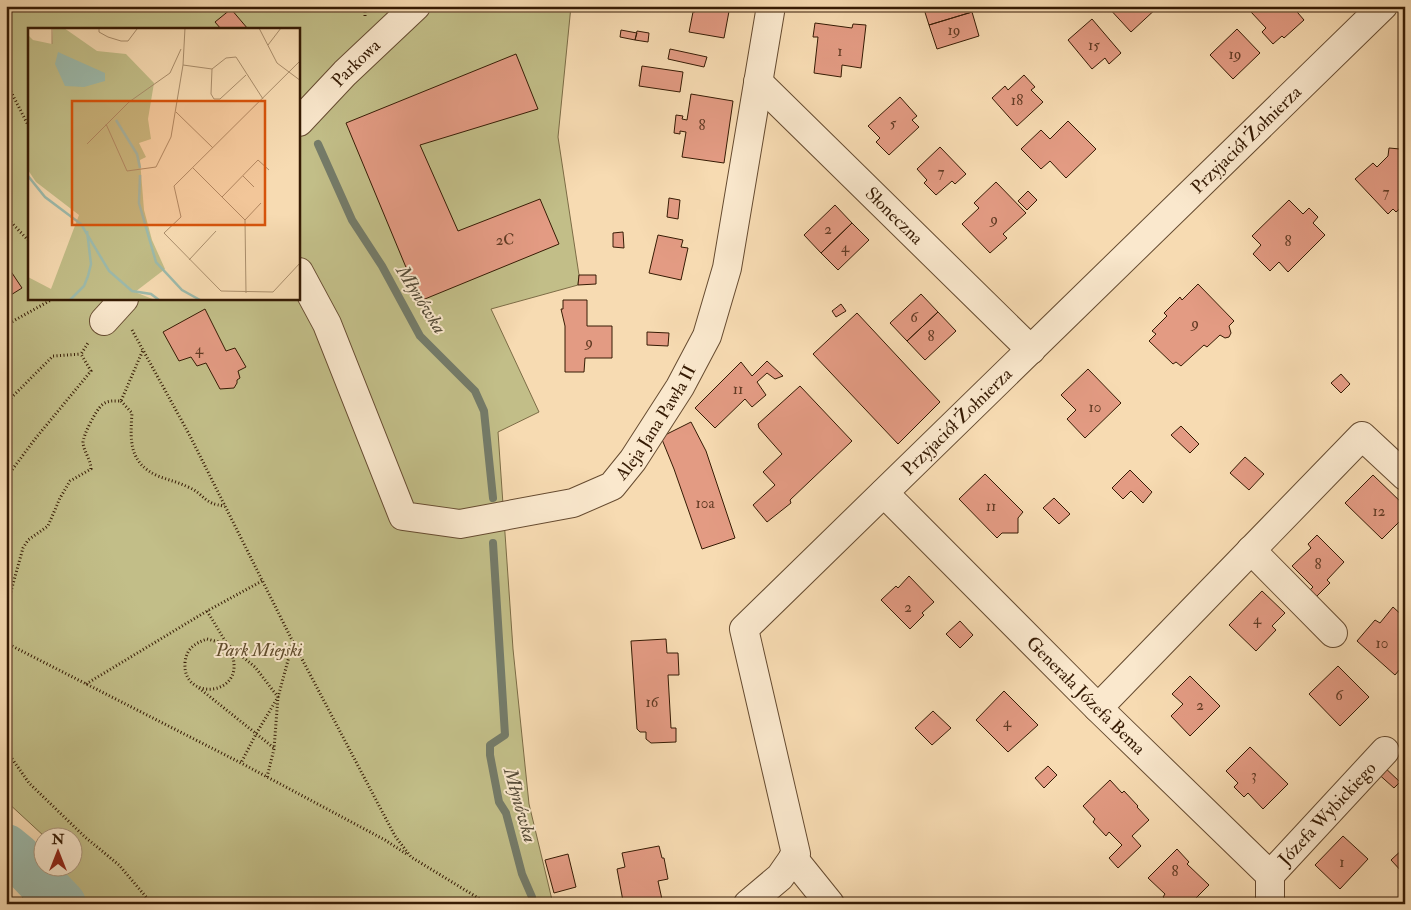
<svg xmlns="http://www.w3.org/2000/svg" width="1411" height="910" viewBox="0 0 1411 910" font-family="'IM FELL Double Pica',serif">
  <rect width="100%" height="100%" fill="#f7dbb2"/>
  <filter id="stains"><feTurbulence type="fractalNoise" baseFrequency=".004" numOctaves="4"/><feColorMatrix values="0 0 0 0 .2 0 0 0 0 .09 0 0 0 0 .02 0 0 0 .5 -.17"/></filter>
  <radialGradient id="worn" r=".72"><stop offset=".6" stop-color="#630" stop-opacity="0"/><stop offset="1" stop-color="#630" stop-opacity=".3"/></radialGradient>
  <path fill="#c2be88" stroke="#7c6c46" fill-rule="evenodd" d="M6 6H571L558 137 579 275 578 285 491 309 539 412 498 432 513 649 529 804 553 904H20L42 845V868H72V838L45 837 6 801ZM29 29H299V299H29Z"/>
  <g fill="none" stroke-linecap="round" stroke-linejoin="round">
    <path stroke="#747b69" stroke-width="8" d="M318 144 352 220 382 266 420 336 475 391 484 411 493 498
      M493 543 505 735 490 745V755L499 802 506 813 522 874 532 897 533 904"/>
    <path stroke="#9dbbad" stroke-width="48" d="M6 848 17 857 62 904"/>
  </g>
  <path fill="#e39b83" stroke="#361b04" d="M697 6H730L724 38 689 32 693 12H695Z
    M923 6H970L972 12 929 25Z
    M1107 6H1159L1131 32Z
    M1256 6H1292L1304 20 1284 38 1282 36 1273 44 1262 32 1266 28 1251 12Z
    M231 9 248 29H221L215 22Z
    M972 12 979 36 937 49 929 25Z
    M1092 19 1121 53 1109 64 1105 58 1092 69 1068 40Z
    M815 23 852 28 853 24 866 25 861 68 842 65 841 77 814 73 818 37H813Z
    M1237 29 1260 53 1233 79 1210 55Z
    M621 30 637 33 635 40 620 37Z
    M637 31 649 33 648 42 635 40Z
    M670 49 707 57 704 67 668 59Z
    M516 54 538 109 420 145 458 231 540 199 559 244 420 301 346 123Z
    M642 66 683 72 680 92 639 86Z
    M1024 75 1035 87 1031 90 1043 102 1017 126 992 98 1005 86 1008 90Z
    M691 94 733 101 724 163 682 157 686 132 680 131V134L674 133 676 115 683 116 682 119 687 120Z
    M900 97 917 116 912 120 919 127 889 155 876 142 880 138 868 126Z
    M1068 121 1096 149 1066 178 1050 161 1041 169 1021 149 1041 130 1050 139Z
    M940 147 966 174 955 184 952 181 936 195 924 183 927 180 917 169Z
    M1389 148 1400 149 1405 153V204L1396 212 1393 209 1388 214 1355 179 1373 163 1377 167 1388 156Z
    M996 182 1026 213 1003 234 1007 238 990 253 962 224 979 208 974 203Z
    M1028 191 1037 200 1027 210 1018 201Z
    M669 198 680 200 678 219 667 217Z
    M1289 200 1303 214 1309 208 1318 217 1313 223 1325 235 1288 272 1279 262 1270 271 1253 254 1261 245 1252 236Z
    M835 205 852 223 821 253 804 235Z
    M852 223 869 240 838 270 821 253Z
    M623 232 624 248 613 247V233Z
    M658 235 683 240 681 247 688 248 681 280 649 273Z
    M6 264 22 288 6 298Z
    M579 275H596V284L578 285Z
    M1198 284 1234 321 1229 326 1231 333 1229 337 1225 338 1220 335 1207 347 1204 345 1181 366 1176 362 1173 364 1149 341 1156 334 1152 331 1167 316 1164 313 1180 297 1182 300Z
    M921 294 938 312 907 341 890 323Z
    M563 300H587V326H612V358H585L584 372H565V326L561 309H563Z
    M841 304 846 311 836 317 832 311Z
    M205 309 226 351 235 348 246 367 238 371 240 378 237 380V383L234 388 220 389 206 363 197 366 191 357 179 361 163 332Z
    M938 312 956 331 925 360 907 341Z
    M857 313 940 402 898 444 813 354Z
    M647 332 669 333 668 346 647 345Z
    M767 361 783 376 775 379 767 373 757 382 766 395 752 407 745 399 715 428 695 408 741 362 752 376Z
    M1088 369 1121 403 1085 438 1067 419 1076 410 1061 395Z
    M1341 374 1350 384 1341 393 1331 383Z
    M800 386 852 441 790 500 791 503 767 522 753 505 775 485 763 472 782 454 759 428 758 424Z
    M691 422 706 451 735 538 702 549 674 469 661 437Z
    M1181 426 1199 444 1190 453 1171 435Z
    M1245 457 1264 474 1249 490 1230 473Z
    M1130 470 1152 492 1143 503 1131 491 1123 499 1112 488Z
    M985 474 1023 512 1018 518V533H1002L997 538 959 499Z
    M1373 475 1405 506V516L1382 539 1345 503Z
    M1054 498 1070 514 1059 524 1043 508Z
    M1317 535 1344 562 1327 580 1330 583 1316 597 1310 590 1313 587 1292 566 1311 548 1308 544Z
    M909 576 934 602 922 613 924 615 910 629 881 600 896 586 898 588Z
    M1262 591 1285 613 1272 626 1276 630 1256 651 1229 625Z
    M1393 607 1405 618V645L1403 648 1405 650V663L1395 675 1357 641 1375 620 1380 623Z
    M960 621 973 635 960 648 946 634Z
    M666 639 667 653H678L679 675H668L671 728H676V742L651 743 646 739V732H640L637 729 631 641Z
    M1338 666 1369 697 1340 726 1309 694Z
    M1190 676 1220 706 1190 736 1171 716 1183 704 1172 694Z
    M1004 691 1038 725 1008 752 976 720Z
    M933 711 951 728 932 745 915 728Z
    M1250 747 1288 784 1263 809 1248 793 1244 797 1234 787 1238 783 1226 771Z
    M1381 764 1400 782 1394 788 1375 771Z
    M1048 766 1057 775 1044 788 1035 778Z
    M1110 780 1122 793 1124 791 1138 806 1137 807 1149 820 1132 836 1141 846 1118 868 1109 858 1122 845 1109 832 1106 836 1093 822 1095 819 1083 806Z
    M1343 836 1368 859 1340 889 1315 865Z
    M659 846 662 858H664L668 879 658 881 663 904H633L632 899 623 901 617 869 625 867 622 853Z
    M1405 847V871L1403 873 1391 860Z
    M1177 849 1189 862 1187 864 1209 885 1190 904H1170L1163 897 1165 894 1148 878Z
    M568 854 576 887 554 893 545 860Z"/>
  <g fill="none" stroke-linecap="round" stroke-linejoin="round">
    <defs>
      <g id="minor">
        <path id="s1" d="M758 82 1031 350"/>
        <path id="s2" d="M299 122 345 73 416 6"/>
        <path id="s3" d="M299 272 327 324 403 516 460 524 573 503 612 486 633 460 680 387 707 336 727 268 771 6"/>
        <path d="M104 321 124 299"/>
        <path id="s4" d="M884 493 1098 708 1270 875V904"/>
        <path d="M1251 550 1333 633"/>
        <path d="M1098 708 1362 436 1405 476"/>
        <path d="M793 858 830 904"/>
        <path id="s5" d="M1270 875 1385 751"/>
        <path id="s6" d="M748 904 780 877 796 854 744 629 1383 6"/>
      </g>
    </defs>
    <use href="#minor" stroke="#664b30" stroke-width="30"/>
    <path stroke="#361b04" stroke-width="3" stroke-dasharray="1 2.5" stroke-linecap="butt" d="M365 16V6
      M6 82 29 127
      M6 217 29 241
      M6 325 53 299
      M132 330 189 434 293 642 395 836 411 857 488 904
      M121 401 132 413C130 441 129 463 158 476 168 480 178 482 188 487 205 494 203 504 225 506
      M6 403 53 356 81 354
      M6 478 35 439 91 371 81 354 88 343
      M6 609 23 548 28 540 48 526 60 498 70 481 91 469C91 460 84 452 83 443 83 435 96 410 102 405 108 400 114 401 121 401L143 350
      M207 611 227 644 255 667 278 697 256 734 241 763
      M207 639 227 644C257 695 182 705 185 663 186 649 195 643 207 639Z
      M6 643 241 763 385 840 408 855
      M86 684 207 611 262 581
      M199 688 274 748
      M6 750 29 783 85 837 119 865 152 904
      M267 777 274 749 278 697 293 642"/>
    <use href="#minor" stroke="#fae8cd" stroke-width="28"/>
  </g>
  <g text-anchor="middle" stroke-width="4" stroke-linejoin="round" paint-order="stroke">
    <g font-size="15" fill="#613b24">
      <text x="954" y="35">19</text>
      <text x="1094" y="50">15</text>
      <text x="840" y="56">1</text>
      <text x="1235" y="59">19</text>
      <text x="1017" y="105">18</text>
      <text x="893" y="128">5</text>
      <text x="702" y="130">8</text>
      <text x="941" y="177">7</text>
      <text x="1386" y="197">7</text>
      <text x="994" y="224">9</text>
      <text x="828" y="234">2</text>
      <text x="505" y="245">2C</text>
      <text x="1288" y="246">8</text>
      <text x="845" y="252">4</text>
      <text x="914" y="322">6</text>
      <text x="1195" y="328">9</text>
      <text x="931" y="341">8</text>
      <text x="589" y="347">9</text>
      <text x="199" y="354">4</text>
      <text x="738" y="394">11</text>
      <text x="1095" y="412">10</text>
      <text x="705" y="508">10a</text>
      <text x="991" y="511">11</text>
      <text x="1379" y="516">12</text>
      <text x="1318" y="569">8</text>
      <text x="908" y="612">2</text>
      <text x="1257" y="624">4</text>
      <text x="1382" y="648">10</text>
      <text x="1339" y="700">6</text>
      <text x="652" y="707">16</text>
      <text x="1200" y="710">2</text>
      <text x="1007" y="727">4</text>
      <text x="1254" y="780">3</text>
      <text x="1342" y="867">1</text>
      <text x="1175" y="876">8</text>
    </g>
    <g font-size="18" fill="#361b04" stroke="#fae8cd">
      <text dy="6" stroke="none"><textPath href="#s2" startOffset="82">Parkowa</textPath></text>
      <text dy="6" stroke="none"><textPath href="#s6" startOffset="1002">Przyjaciół Żołnierza</textPath></text>
      <text dy="6" stroke="none"><textPath href="#s1" startOffset="191">Słoneczna</textPath></text>
      <text dy="6" stroke="none"><textPath href="#s3" startOffset="558">Aleja Jana Pawła II</textPath></text>
      <text dy="6" stroke="none"><textPath href="#s6" startOffset="598">Przyjaciół Żołnierza</textPath></text>
      <text dy="6" stroke="none"><textPath href="#s4" startOffset="286">Generała Józefa Bema</textPath></text>
      <text dy="6" stroke="none"><textPath href="#s5" startOffset="84">Józefa Wybickiego</textPath></text>
    </g>
    <g font-size="18" font-style="italic" fill="#604c2c" stroke="#fae8cd">
      <text x="259" y="656">Park Miejski</text>
    </g>
    <g font-size="19" font-style="italic" fill="#554b37" stroke="#fae8cd">
      <text transform="translate(422 299) rotate(58)" y="7">Młynówka</text>
      <text transform="translate(521 805) rotate(74)" y="7">Młynówka</text>
    </g>
  </g>
  <g transform="translate(28 28)">
    <rect width="272" height="272" fill="#f7dbb2"/>
    <path d="M25 0H36L69 23 98 26 126 55 120 91 123 111 111 115 118 129 112 132 116 182 124 212 137 241 107 264 127 272H0V249L23 261 51 187 8 154 0 142V7L5 12 24 16Z" fill="#c2be88"/>
    <path d="M30 24 77 45V53L56 59 37 58 27 36Z" fill="#9dbbad"/>
    <path fill="none" stroke="#9dbbad" stroke-width="2.5" d="M88 92 109 126 112 140M112 147 111 175 128 234 154 262 172 272M0 148 17 169 53 196 81 243 104 263 123 266 131 272M42 272 56 258 60 248 63 236 59 203"/>
    <path fill="none" stroke="#aa8e6c" stroke-width="1" d="M24 0V16M71 0V4L80 9 93 13H100L109 1M231 0 249 35 273 53M240 17 253 0M273 32 146 158 153 189 136 205 193 263 245 264 273 234M155 37 184 41 198 30 208 29 235 71M184 41 183 66 186 71H192L218 47M148 84 185 120M78 96 99 143 128 139 143 109 155 37 157 0M59 116 101 74 142 45 153 21M165 140 217 192 218 265M215 148 226 159M194 169 230 132 241 142M217 192 233 175M161 232 188 203"/>
    <path fill="#d6530b" fill-opacity="0.15" stroke="#d6530b" stroke-width="2.5" d="M44 73H237V197H44Z"/>
    <rect width="272" height="272" fill="none" stroke="#361b04" stroke-width="2.5"/>
  </g>
  <rect width="1411" height="910" fill="none" stroke="#f7dbb2" stroke-width="25"/>
  <rect x="8" y="8" width="1396" height="895" fill="none" stroke="#361b04" stroke-width="2.5"/>
  <rect x="12" y="12" width="1386" height="885" fill="none" stroke="#361b04"/>
  <g transform="translate(58 852)"><circle r="24" fill="#fae8cd" stroke="#ac967d"/>
  <path d="M0-4L9 19L0 12L-9 19Z" fill="#8f2418"/>
  <text y="-8" font-size="14" font-weight="bold" text-anchor="middle" fill="#361b04">N</text>
  </g>
  <rect width="100%" height="100%" filter="url(#stains)"/>
  <rect width="100%" height="100%" fill="url(#worn)"/>
</svg>
